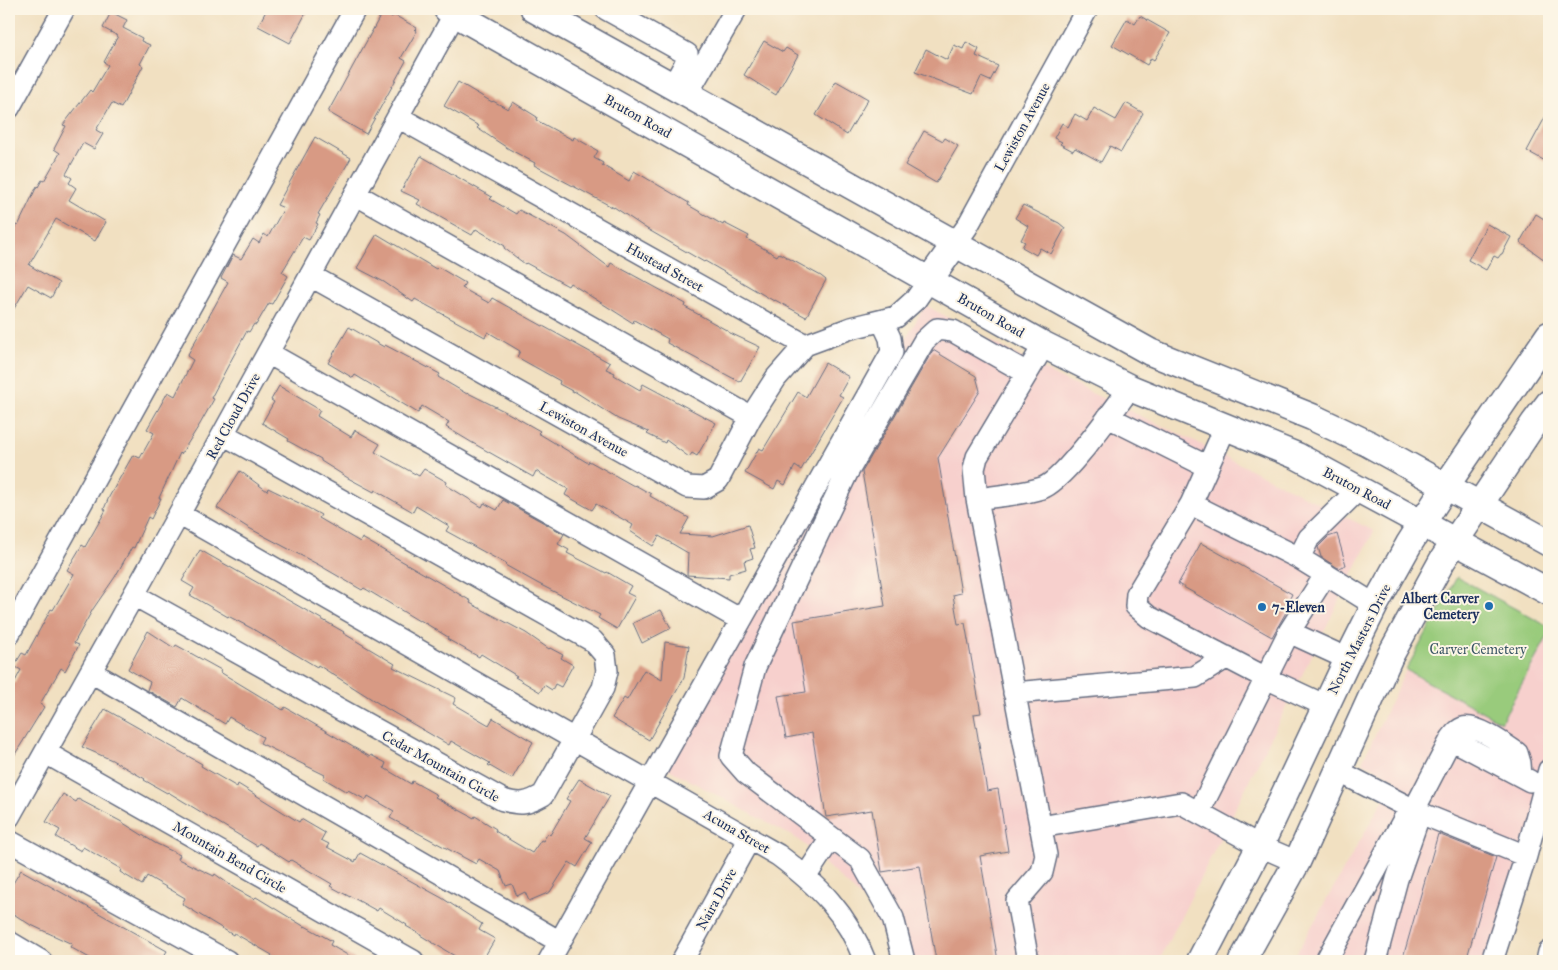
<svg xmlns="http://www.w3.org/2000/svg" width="1558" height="970" viewBox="0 0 1558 970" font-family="'IM FELL Great Primer',serif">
  <rect width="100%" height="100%" fill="#fcf5e5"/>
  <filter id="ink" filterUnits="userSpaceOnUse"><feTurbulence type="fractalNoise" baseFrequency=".02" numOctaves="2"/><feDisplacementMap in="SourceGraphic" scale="10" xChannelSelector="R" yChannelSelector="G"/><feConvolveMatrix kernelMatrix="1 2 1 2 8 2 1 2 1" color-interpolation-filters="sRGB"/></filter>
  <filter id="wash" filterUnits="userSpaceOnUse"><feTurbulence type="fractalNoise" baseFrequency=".0096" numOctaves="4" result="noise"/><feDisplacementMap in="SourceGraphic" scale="20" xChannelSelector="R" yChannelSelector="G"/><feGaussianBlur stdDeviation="1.12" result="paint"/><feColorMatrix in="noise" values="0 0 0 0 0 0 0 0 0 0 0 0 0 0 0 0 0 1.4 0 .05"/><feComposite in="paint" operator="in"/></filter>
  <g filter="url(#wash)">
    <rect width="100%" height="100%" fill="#f1e0c1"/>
    <path fill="#f7d0cd" d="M925 305 1057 377 1188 438 1374 531 1159 961H897L864 900 799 840 665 767Z
      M1549 634V798L1498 961H1292L1395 779 1362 762 1406 670 1501 721Z"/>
    <path fill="#99cb7c" stroke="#5a7d6d" d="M1457 577 1549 627V634L1501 722 1406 670Z"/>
    <g id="blocks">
      <path fill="#d89a84" d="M267 9H308L290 43 258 26Z
        M383 11 392 17 394 15 417 28 415 30 417 31 401 58 406 61 366 134 328 112Z
        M111 12 127 20 123 28 142 38 141 41 150 45 140 64 143 66 121 108 112 103 96 130 103 134 94 149 83 143 66 174 72 178 69 183 76 188 69 200 106 222 95 241 56 219 29 265 59 283 51 298 28 285 9 317V238L16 225 18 226 37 186 38 187 42 180 44 181 60 153 54 149 66 126 63 125 90 90 92 92 108 65 104 62 118 36 103 28Z
        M1140 16 1170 33 1154 60 1151 58 1147 65 1112 45 1127 19 1135 24Z
        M764 41 783 52 786 48 798 55 776 95 744 75Z
        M966 42 979 49 976 56 998 66 990 81 981 77 973 94 915 72 926 49 947 60 954 45 963 49Z
        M836 81 868 99 847 135 816 115Z
        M458 82 492 102 493 101 508 109 513 102 537 117 536 120 573 140 574 137 598 151 594 158 603 163 602 165 629 181 634 171 689 203 688 205 723 225 724 223 749 236 747 239 777 256 779 253 821 276 826 280 806 317 775 300 774 301 705 261 704 262 647 229 614 207V208L534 165 535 163 509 149 477 128 479 126 444 106Z
        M1126 103 1143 113 1121 152 1110 146 1101 162 1075 148 1073 151 1060 144 1062 142 1054 138 1062 123 1068 127 1075 114 1087 121 1094 108 1116 120Z
        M1549 110V163L1527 151Z
        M924 131 943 141 945 138 958 146 936 183 905 165Z
        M315 137 351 158 318 214 320 215 316 223 318 224 309 240 303 237 282 272 288 276 272 304 269 303 256 325 254 324 249 332 247 331 229 364 211 398 214 399 200 424 181 454 180 453 159 498H161L151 519 148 517 134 548 132 547 115 577 93 609 74 643 79 645 65 671 61 668 40 704 44 707 9 764V693L21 670 14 666 22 653 26 655 51 609 53 610 74 574 67 570 82 545 85 547 106 510 104 509 109 497 133 455 140 458 154 433 147 429 168 392 175 396 193 360 187 356 228 282 221 278 233 255 241 259 253 239 259 243 264 234 268 237 284 208 277 205Z
        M421 156 492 197 490 199 516 214 519 210 566 235 609 267 611 263 686 304 685 307 728 331V332L760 347 740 382 667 343 668 339 634 320 633 323 570 283 568 286 526 263 525 264 504 248 505 246 476 229 472 235 417 204 420 200 401 191Z
        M1023 205 1059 223 1065 228 1051 254 1040 248 1036 255 1022 247 1025 242 1021 240 1028 226 1015 218Z
        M1536 214 1549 222V263L1520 242Z
        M1487 224 1511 237 1502 254H1501L1498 258 1494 256 1486 270 1468 260Z
        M377 234 436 269 438 267 465 283 462 288 489 303 492 298 610 363 606 369 615 373 614 375 640 390 643 384 716 423 697 456 692 453 689 457 666 440 665 443 647 434 649 432 618 419 574 391V392L559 384 560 381 517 357 520 351 488 332 485 337 415 299 413 302 384 282 357 268Z
        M349 327 384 347 385 345 440 374 438 377 467 394 468 393 508 413 540 431 538 433 588 463 589 461 634 486 635 485 651 494 650 496 689 518 680 534 713 536 748 525 755 548 750 549 753 558 744 561 746 569 729 574V578L687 575 688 553 659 536 653 546 630 531 633 525 596 504 592 510 565 495 568 489 536 471 533 477 471 442 446 427 449 422 422 406 418 413 355 375 353 378 328 363Z
        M933 350 976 376 980 391 938 458 961 593 953 595 958 624 965 623 981 713 974 714 987 791 998 789 1008 851 980 856 998 961H936L920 866 882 872 872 810 826 817 812 733 786 738 778 696 806 692 794 621 885 606 862 472Z
        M825 363 849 377 839 395 843 397 841 401 801 470 795 466 785 485 778 481 774 489 745 473 759 448 763 450 798 392 806 397Z
        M279 386 320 410 317 416 351 437 355 430 380 444 375 452 419 476 424 469 447 482 446 485 482 507 484 503 497 510 503 500 564 534 558 544 569 550 567 553 606 573 607 572 631 586 627 593 635 597 617 629 598 618 600 615 537 583 505 565 506 564 446 531 449 526 416 506 413 512 375 490 374 492 348 478 321 461V459L288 441 289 439 262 423 274 402 271 400Z
        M240 471 267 491 268 488 301 504 321 515 319 518 360 542 362 538 471 601 470 603 526 633 549 649 550 648 563 655 561 658 573 665 561 687 555 684 552 690 544 685 540 692 515 677 517 676 481 654 479 657 447 639 448 637 420 620 419 621 364 588 362 590 319 565 247 527 217 508Z
        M1337 534 1346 565 1338 568 1321 557 1318 547 1328 537Z
        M1201 543 1292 594 1290 598 1293 600 1272 637 1178 584Z
        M200 550 344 632 343 633 395 664 393 667 456 698 453 704 489 725 493 718 533 742 512 779 488 765 490 763 451 741 449 745 389 710 318 665 317 667 251 628 228 616V617L190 595 194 588 182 581Z
        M661 610 671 628 642 643 633 623Z
        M148 631 174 648 176 645 221 670 220 672 283 710 285 707 370 757 371 755 386 763 384 768 411 784 412 781 437 795 435 797 474 818 475 816 496 829 495 831 532 853 541 840 543 841 548 833 550 835 570 801 566 799 579 779 610 796 585 838 592 842 577 867 569 862 550 892 529 901 525 892 517 896 512 884 506 886 500 871 479 859 476 864 390 818 394 811 368 796 366 800 348 790 347 792 323 778 325 775 260 743 263 737 229 717 225 724 182 698 177 707 147 690 150 682 128 669Z
        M665 642 689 646 684 678 649 740 612 718 624 698 627 700 644 670 662 680Z
        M105 709 202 764 201 766 237 787 238 784 299 822 301 819 325 833 321 840 329 844 327 847 355 862 360 853 442 898 482 924 479 930 495 939 482 961H463L420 935V934L406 926 407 925 379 908 377 911 350 896V897L330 886 332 884 291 860 289 862 259 843 257 846 168 792 167 793 144 780 145 779 112 760 82 747Z
        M63 794 76 802 78 799 120 821 155 843 180 855 178 859 214 876 215 874 234 888 254 899 256 897 305 927V926L332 941 330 945 358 961H268L272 955 234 933 233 935 182 904 185 898 147 876 142 885 120 872 121 869 83 847 81 851 56 837 60 830 46 822Z
        M1438 834 1496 857 1466 961H1402Z
        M21 870 167 951 161 961H95L70 947 72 944 29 924 9 911V890Z"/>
    </g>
  </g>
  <g filter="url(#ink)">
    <use href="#blocks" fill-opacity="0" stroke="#666d81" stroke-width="1"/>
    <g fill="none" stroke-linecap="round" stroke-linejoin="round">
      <defs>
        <path id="minor" d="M606 9 687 54 685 64 673 86
          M687 94 736 9
          M9 108 64 9
          M398 117 805 345
          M355 194 751 417
          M955 244 967 227 1087 9
          M311 276 687 487 704 488 718 480 751 417 776 378 805 345 851 328 896 317 916 299 930 279
          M268 353 741 620
          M1108 417 1208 467
          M1226 426 1191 504 1137 594 1136 606 1149 617 1266 678 1326 706
          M1359 489 1309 538 1299 558 1375 605
          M977 499C998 496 1023 494 1042 488 1064 481 1114 409 1130 388
          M1191 504 1299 558
          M179 514 778 855C818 885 847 913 865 961
          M1326 574 1289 632 1348 659
          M134 595 503 800C521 805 527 804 543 795L603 688 607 671 605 655 593 641 223 434
          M9 634 355 9
          M91 672 560 942
          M1014 693 1195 677 1227 657
          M1451 739 1530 781
          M46 753 413 961
          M1338 771 1420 813 1397 879 1375 961
          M1414 810 1451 739C1454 735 1457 730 1463 728 1476 724 1505 745 1517 753L1520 763 1521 776
          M1199 812 1289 632
          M1420 813 1526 856
          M9 817 179 514 455 13
          M1040 827 1181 803 1260 846 1297 862
          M9 841 227 961
          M806 876 831 838
          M9 942 41 961
          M549 961 892 352 890 338 882 321
          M682 961 750 838
          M904 961 893 918 860 859 746 773 731 756 755 667 847 473 924 341 937 329 953 331 1027 373
          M1028 961 1017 901 1042 872 1046 855 977 499 974 469 977 457 1044 345
          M1326 961 1410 808
          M1492 961 1526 856 1549 770
          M1547 961 1549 952"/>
        <path id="major" d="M447 9 1044 345 1130 388 1297 456 1549 592
          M534 9 1150 352 1312 417 1369 444 1549 543
          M930 279 955 244
          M1200 961 1260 846 1348 659 1375 605 1409 544 1446 486 1549 335
          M1242 961 1297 862 1390 656 1442 561 1534 423 1549 403"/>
      </defs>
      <use href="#minor" stroke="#666d81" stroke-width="24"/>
      <use href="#major" stroke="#666d81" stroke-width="29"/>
      <use href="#minor" stroke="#fff" stroke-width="21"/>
      <use href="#major" stroke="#fff" stroke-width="26"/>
    </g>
  </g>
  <g fill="#1f6fb2" stroke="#fcf5e5" stroke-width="2">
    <circle cx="1489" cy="606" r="5"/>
    <circle cx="1262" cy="607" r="5"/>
  </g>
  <g text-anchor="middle" stroke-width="4" stroke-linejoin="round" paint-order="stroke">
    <g font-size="14" fill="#1b2f5e" stroke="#fcf5e5">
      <text transform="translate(638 116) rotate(29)" y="5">Bruton Road</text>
      <text transform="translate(1022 127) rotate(-61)" y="5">Lewiston Avenue</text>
      <text transform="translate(665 267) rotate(29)" y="5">Hustead Street</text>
      <text transform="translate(991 315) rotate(30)" y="5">Bruton Road</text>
      <text transform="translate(233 416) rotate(-61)" y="5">Red Cloud Drive</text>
      <text transform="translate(584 429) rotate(29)" y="5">Lewiston Avenue</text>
      <text transform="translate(1357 488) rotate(28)" y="5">Bruton Road</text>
      <text transform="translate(1359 639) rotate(-63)" y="5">North Masters Drive</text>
      <text transform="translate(441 766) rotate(29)" y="5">Cedar Mountain Circle</text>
      <text transform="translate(737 831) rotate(30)" y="5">Acuna Street</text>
      <text transform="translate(230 857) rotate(30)" y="5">Mountain Bend Circle</text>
      <text transform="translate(716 899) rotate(-61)" y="5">Naira Drive</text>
    </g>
    <g font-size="14" font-weight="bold" fill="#1b2f5e" stroke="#fcf5e5" text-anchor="end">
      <text x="1479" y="603">Albert Carver<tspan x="1479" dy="16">Cemetery</tspan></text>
      <text x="1272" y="612" text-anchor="start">7-Eleven</text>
    </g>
    <g font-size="14" fill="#3a5666" stroke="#fcf5e5">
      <text x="1478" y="654">Carver Cemetery</text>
    </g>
  </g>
  <rect width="1558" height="970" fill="none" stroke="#fcf5e5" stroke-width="30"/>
</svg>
